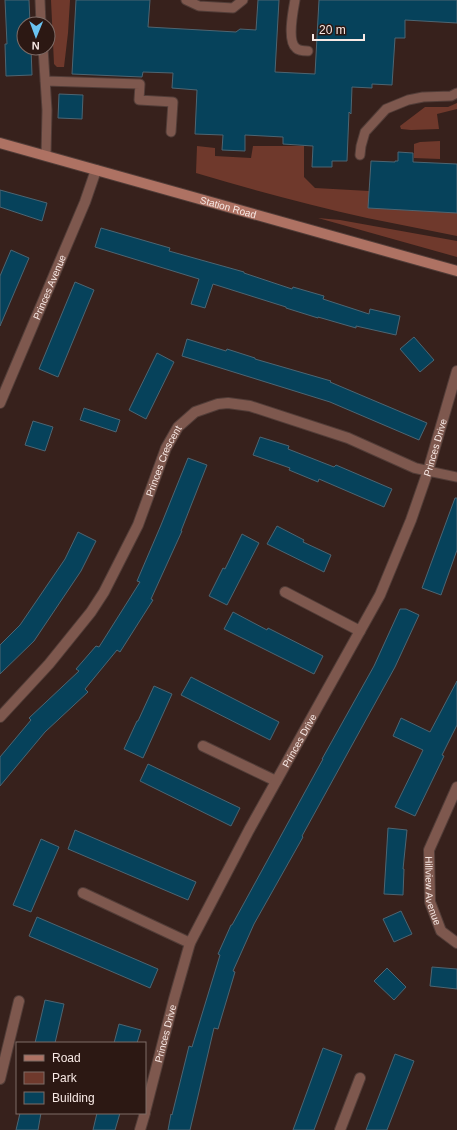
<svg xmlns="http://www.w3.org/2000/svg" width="457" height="1130" viewBox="0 0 457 1130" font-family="Arial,sans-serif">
  <rect width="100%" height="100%" fill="#37211c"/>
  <path fill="#6f392c" d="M51 0H70L68 33 64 67H57L54 64Z
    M457 103V109L437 114 439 129 411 130 401 129 400 126 425 107H448Z
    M440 141V159L414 158V144L420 142Z
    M197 146 215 148V156L251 158 253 146H304V177L315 188 369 191 457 213V236C427 230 397 224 367 218 309 205 252 190 196 173Z
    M318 218 340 220 457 241V257Z"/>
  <path fill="#06425b" stroke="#4d6572" d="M5 0H29L30 24H24V48H31L32 75 6 76 5 44H7Z
    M76 0H150L148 27 236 32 240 29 256 30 258 0H279L275 72 315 74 319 0H457V23L405 20V38H395L392 85 372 84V88L352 87 351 114 349 112 347 161H332V167H312L313 146 283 144V137L245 135V151L222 150 223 135 195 134 197 90 172 88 173 73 143 72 142 77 72 74Z
    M59 94 83 95 82 119 58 118Z
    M398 152 413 153V162L457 164V213L368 208 371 161 395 162V161H398Z
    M0 190 47 203 42 221 0 207Z
    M101 228 170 248 169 251 244 272V273L292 289 293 287 324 296 323 299 369 314 370 309 400 316 396 335 356 326V328L318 317V318L286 308V307L213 284 205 308 191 304 199 279 95 247Z
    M11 250 29 258 0 326V276Z
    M75 282 94 290 58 377 39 369Z
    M414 337 434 360 420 372 400 349Z
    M187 339 226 351 227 349 255 358V359L331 381 330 382 427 423 419 440 330 402 182 356Z
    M157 353 174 362 146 419 129 410Z
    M84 408 120 420 116 432 80 420Z
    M33 421 53 427 45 451 25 445Z
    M260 437 289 446 288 449 334 467 336 465 392 489 384 507 319 479 318 482 289 470 290 468 253 455Z
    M188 458 207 465 181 531H182L151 599 153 600 120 652 117 650 85 689 88 692 45 732 0 786V757L31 720 29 718 79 671 76 669 96 646 99 647 140 582 137 581 161 525Z
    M455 498H457V550L441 595 422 588Z
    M277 526 304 540 303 542 331 555 324 572 267 544Z
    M78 532 96 541 81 571 34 641 0 674V645L20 625 65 559Z
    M242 534 259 543 227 605 209 596 223 568 225 569Z
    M400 609H406L419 615 395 667 302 836 303 837 254 924 233 971 235 972 218 1029 214 1028 190 1130H168L171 1114 172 1115 189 1046 192 1047 220 955 218 954 231 925H232L323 759H322L374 666Z
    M233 612 267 630 268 628 323 656 314 674 224 629Z
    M191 677 279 722 270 740 181 695Z
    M457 681V725L442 755 444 756 415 816 395 807 423 750 393 736 401 718 430 732Z
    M154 686 172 694 143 758 124 749 137 721H138Z
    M148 764 240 808 231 826 140 781Z
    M388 828 407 830 403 869H404L403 895 384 894Z
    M75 830 196 882 188 900 68 849Z
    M41 839 59 847 31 912 13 905Z
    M401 911 412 934 394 942 383 919Z
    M37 917 158 969 150 988 29 936Z
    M432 967 457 969V989L430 986Z
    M387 968 406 987 394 1000 374 981Z
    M45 1000 64 1004 55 1043H35Z
    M119 1024 141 1030 137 1043H114Z
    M323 1048 342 1055 314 1130H293Z
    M395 1054 414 1061 403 1089 387 1130H366Z
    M20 1113H41L38 1130H16Z
    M97 1113H120L115 1130H93Z"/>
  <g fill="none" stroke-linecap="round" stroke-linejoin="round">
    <defs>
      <path id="lane" d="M40 0 41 24
        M186 0 199 6 233 8 243 0
        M295 0C293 11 287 41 296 48 299 51 304 51 308 51
        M43 48 47 110 46 156
        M45 81 140 84 139 100 173 102 171 132
        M360 155 361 146 365 132 386 109 408 100 423 97 451 96 457 93
        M428 471 457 477"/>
      <g id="street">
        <path id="s1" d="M0 403 85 202 96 170"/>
        <path d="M285 592 360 631"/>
        <path id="s2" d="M0 717 49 664 91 612 104 592 138 525 166 448 178 427 195 412 218 404 228 403 250 406 348 438 415 468 428 471"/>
        <path d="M203 746 276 781"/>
        <path id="s3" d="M457 787 429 850 430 902 441 931 457 943"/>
        <path d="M83 893 190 943"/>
        <path d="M0 1079 19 1001"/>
        <path id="s4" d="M145 1112 174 999 190 943 249 830 380 595 411 520 428 471 457 371"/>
        <path d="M140 1130 145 1113"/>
        <path d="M340 1130 360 1078"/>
      </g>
      <g id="secondary">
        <path id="s5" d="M0 143 457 271"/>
      </g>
    </defs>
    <use href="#lane" stroke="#523d38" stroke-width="11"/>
    <use href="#street" stroke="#523d38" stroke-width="12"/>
    <use href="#secondary" stroke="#523d38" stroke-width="12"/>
    <use href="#lane" stroke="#7e584e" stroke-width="9"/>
    <use href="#street" stroke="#7e584e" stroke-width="10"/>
    <use href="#secondary" stroke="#ae7263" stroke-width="10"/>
  </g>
  <g text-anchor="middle" stroke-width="4" stroke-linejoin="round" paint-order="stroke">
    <g font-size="10" fill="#f8e9e5" stroke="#2c1813">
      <text dy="4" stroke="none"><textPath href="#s5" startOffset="237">Station Road</textPath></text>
      <text dy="4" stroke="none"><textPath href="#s1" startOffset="126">Princes Avenue</textPath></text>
      <text dy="4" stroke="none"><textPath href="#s4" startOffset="729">Princes Drive</textPath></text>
      <text dy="4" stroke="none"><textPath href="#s2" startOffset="307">Princes Crescent</textPath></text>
      <text dy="4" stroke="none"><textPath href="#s4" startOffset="405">Princes Drive</textPath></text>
      <text dy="4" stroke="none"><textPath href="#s3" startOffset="110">Hillview Avenue</textPath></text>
      <text dy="4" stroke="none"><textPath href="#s4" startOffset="81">Princes Drive</textPath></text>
    </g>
  </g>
  <rect x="16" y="1042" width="130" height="72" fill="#2c1813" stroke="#7e6c67"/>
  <rect x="24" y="1055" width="20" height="6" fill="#ae7263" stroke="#7e6c67"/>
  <text x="52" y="1062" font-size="12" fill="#f8e9e5">Road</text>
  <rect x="24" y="1072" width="20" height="12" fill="#6f392c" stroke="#7e6c67"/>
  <text x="52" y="1082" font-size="12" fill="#f8e9e5">Park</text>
  <rect x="24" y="1092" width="20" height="12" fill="#06425b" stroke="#7e6c67"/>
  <text x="52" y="1102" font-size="12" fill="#f8e9e5">Building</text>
  <g transform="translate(36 36) rotate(181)"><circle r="19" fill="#2c1813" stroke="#7e6c67"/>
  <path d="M0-3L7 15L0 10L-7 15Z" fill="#6ac3f1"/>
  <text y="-6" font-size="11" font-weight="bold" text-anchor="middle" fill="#f8e9e5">N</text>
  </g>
  <path d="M313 34v6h51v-6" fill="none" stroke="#f8e9e5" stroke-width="2"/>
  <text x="319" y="34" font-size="12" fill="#f8e9e5" stroke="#2c1813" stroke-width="3" paint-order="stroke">20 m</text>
</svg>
